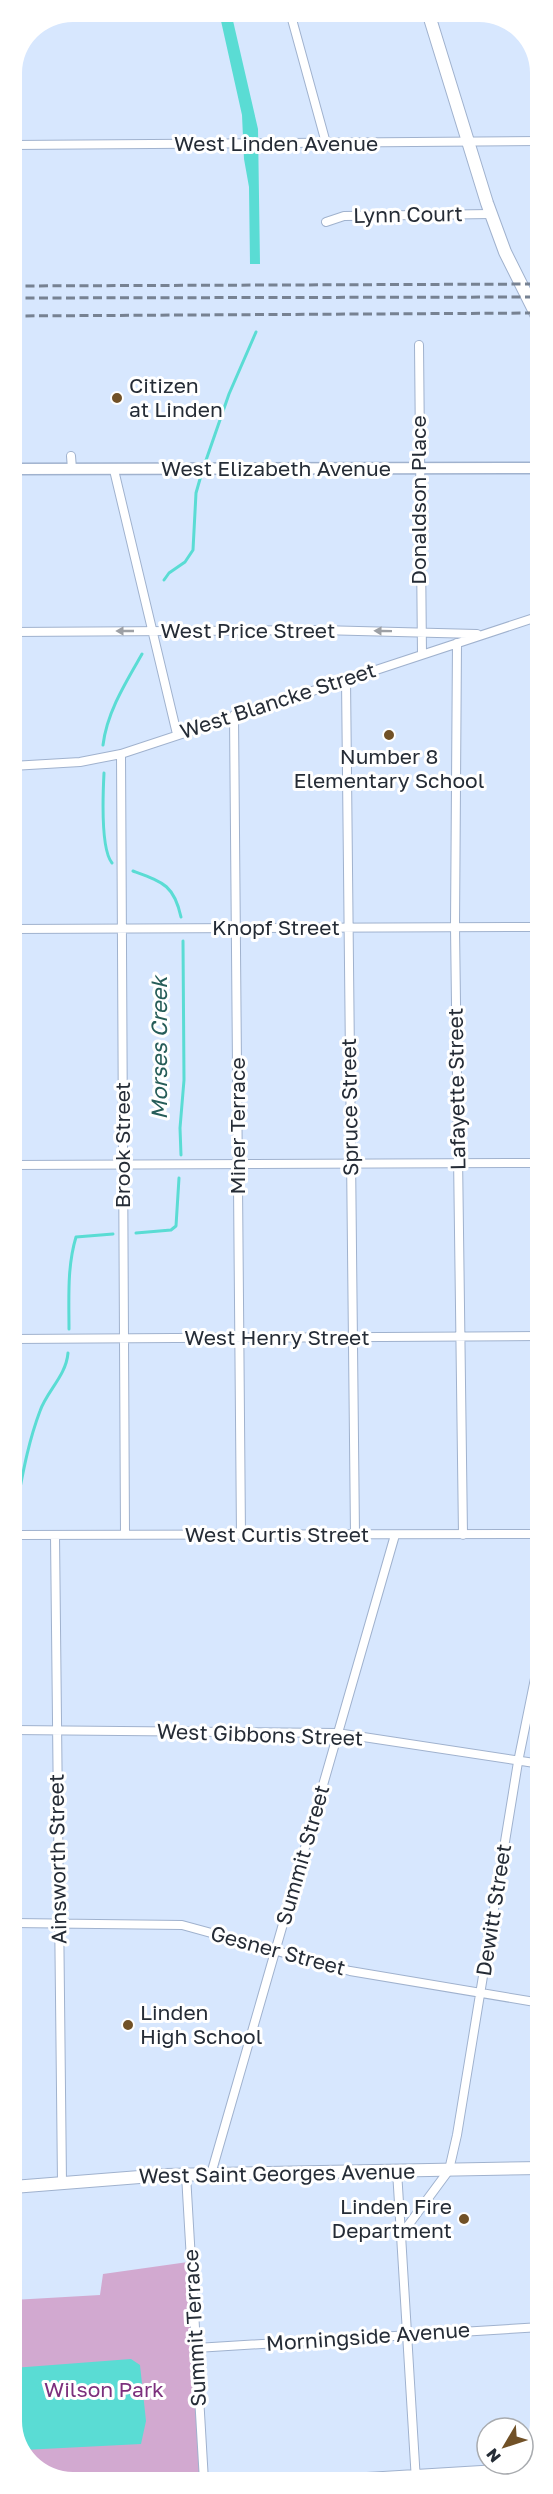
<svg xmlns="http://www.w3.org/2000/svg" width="553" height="2494" viewBox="0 0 553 2494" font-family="'Golos Text',sans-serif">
  <rect width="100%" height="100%" fill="#d7e7fe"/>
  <path fill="#d2a9d0" d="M188 2262 202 2479 146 2478V2481L66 2482 33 2467 13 2432V2300L100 2295 103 2274Z"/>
  <path fill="#5adcd4" d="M219 12H231L258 129 260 264H250L249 187 244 159 242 115Z
    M131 2359 140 2365 146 2421 141 2444 23 2450 13 2432V2368Z"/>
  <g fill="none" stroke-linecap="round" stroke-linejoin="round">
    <path stroke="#5adcd4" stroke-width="3" d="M204 466 229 394 256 332
      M164 580 169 573 185 562 193 550 196 493 202 472
      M103 745C107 712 126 682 142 654
      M104 773C103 793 100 848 112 863
      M133 871C163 882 174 885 181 917
      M181 1155 180 1128 184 1080 183 941
      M136 1233 171 1230 176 1226 179 1178
      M69 1329C69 1298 67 1267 76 1237L113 1234
      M13 1524C21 1485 26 1448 40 1411 47 1391 66 1376 68 1353"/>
    <defs>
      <path id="minor" d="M290 12 326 143
        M12 145 540 141
        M326 222 344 216 491 214
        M419 345 422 654
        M71 456 72 469
        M114 470 177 734
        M12 632 319 630 477 634
        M457 643 455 927 463 1535
        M346 679 355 1535
        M234 715 241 1536
        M121 754 125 1535
        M12 766 80 762 121 754 540 616
        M12 929 540 927
        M13 1165 540 1163
        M13 1339 540 1336
        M13 1535 541 1534
        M55 1535 62 2183
        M13 1730 337 1733 541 1764
        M13 1923 182 1925 350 1971 541 2003
        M397 2171 401 2235
        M211 2174 395 1535
        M186 2175 204 2481
        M196 2348 541 2327
        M158 2481H176
        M301 2481 513 2468
        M416 2481 401 2235 449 2170 457 2135 518 1762 541 1649"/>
      <path id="tertiary" d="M12 469 540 468"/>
      <path id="secondary" d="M428 12 487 203 505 252 540 322
        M13 2187 165 2175 541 2168"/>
    </defs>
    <use href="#minor" stroke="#a0b2ce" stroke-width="10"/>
    <use href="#tertiary" stroke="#a0b2ce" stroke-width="13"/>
    <use href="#secondary" stroke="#a0b2ce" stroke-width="14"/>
    <use href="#minor" stroke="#fff" stroke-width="8"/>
    <use href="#tertiary" stroke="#fff" stroke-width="10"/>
    <use href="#secondary" stroke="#fff" stroke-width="12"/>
    <path stroke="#778292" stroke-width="3" stroke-dasharray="9 4.5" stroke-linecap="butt" d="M12 286 540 284
      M12 298 540 297
      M12 316 540 313"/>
  </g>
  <defs><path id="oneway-solid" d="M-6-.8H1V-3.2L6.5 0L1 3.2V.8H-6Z" transform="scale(1.5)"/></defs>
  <g fill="#9da0a5">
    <use href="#oneway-solid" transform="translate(125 631) rotate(180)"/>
    <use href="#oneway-solid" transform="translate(383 631) rotate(-179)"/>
  </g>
  <g fill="#715127" stroke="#fff" stroke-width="2">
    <circle cx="117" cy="398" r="6"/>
    <circle cx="389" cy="735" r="6"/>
    <circle cx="128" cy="2025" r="6"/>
    <circle cx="464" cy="2219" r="6"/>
  </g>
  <g text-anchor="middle" stroke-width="6" stroke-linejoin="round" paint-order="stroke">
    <g font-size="21" fill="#252c36" stroke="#fff">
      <text x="276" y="151">West Linden Avenue</text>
      <text transform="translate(408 215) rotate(-1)" y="7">Lynn Court</text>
      <text x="276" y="476">West Elizabeth Avenue</text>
      <text transform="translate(419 500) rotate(-90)" y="7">Donaldson Place</text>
      <text x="248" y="638">West Price Street</text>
      <text transform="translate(278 701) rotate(-18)" y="7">West Blancke Street</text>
      <text x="276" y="935">Knopf Street</text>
      <text transform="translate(457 1089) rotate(-91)" y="7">Lafayette Street</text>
      <text transform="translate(350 1107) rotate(-91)" y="7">Spruce Street</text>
      <text transform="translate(238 1126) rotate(-90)" y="7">Miner Terrace</text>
      <text transform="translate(123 1145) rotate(-90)" y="7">Brook Street</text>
      <text x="277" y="1345">West Henry Street</text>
      <text x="277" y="1542">West Curtis Street</text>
      <text transform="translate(260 1735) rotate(2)" y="7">West Gibbons Street</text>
      <text transform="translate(303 1855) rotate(-74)" y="7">Summit Street</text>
      <text transform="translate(58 1859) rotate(-91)" y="7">Ainsworth Street</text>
      <text transform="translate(494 1910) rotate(-81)" y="7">Dewitt Street</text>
      <text transform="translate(278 1951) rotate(15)" y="7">Gesner Street</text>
      <text transform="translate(277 2174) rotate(-1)" y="7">West Saint Georges Avenue</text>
      <text transform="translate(195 2328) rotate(-93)" y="7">Summit Terrace</text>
      <text transform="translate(368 2337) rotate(-4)" y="7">Morningside Avenue</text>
    </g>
    <g font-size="21" fill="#252c36" stroke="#fff" text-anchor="start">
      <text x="129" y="393">Citizen<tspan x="129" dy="24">at Linden</tspan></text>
      <text x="389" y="764" text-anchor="middle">Number 8<tspan x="389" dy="24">Elementary School</tspan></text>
      <text x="140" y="2020">Linden<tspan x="140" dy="24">High School</tspan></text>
      <text x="452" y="2214" text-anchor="end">Linden Fire<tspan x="452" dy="24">Department</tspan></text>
    </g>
    <g font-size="21" fill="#7c307d" stroke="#fff">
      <text x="104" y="2397">Wilson Park</text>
    </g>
    <g font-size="22" font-style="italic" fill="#265d59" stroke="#fff">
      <text transform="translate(159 1048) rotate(-90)" y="8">Morses Creek</text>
    </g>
  </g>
  <path d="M0 0H553V2494H0ZM73 22H479A51 51 0 0 1 530 73V2421A51 51 0 0 1 479 2472H73A51 51 0 0 1 22 2421V73A51 51 0 0 1 73 22Z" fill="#fff" fill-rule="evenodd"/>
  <g transform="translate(505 2446) rotate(231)"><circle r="28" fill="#ffffff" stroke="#a8abaf" stroke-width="1.5"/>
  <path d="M0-4.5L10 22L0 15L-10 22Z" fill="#715127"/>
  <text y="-9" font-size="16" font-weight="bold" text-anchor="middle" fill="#252c36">N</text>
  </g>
</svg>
